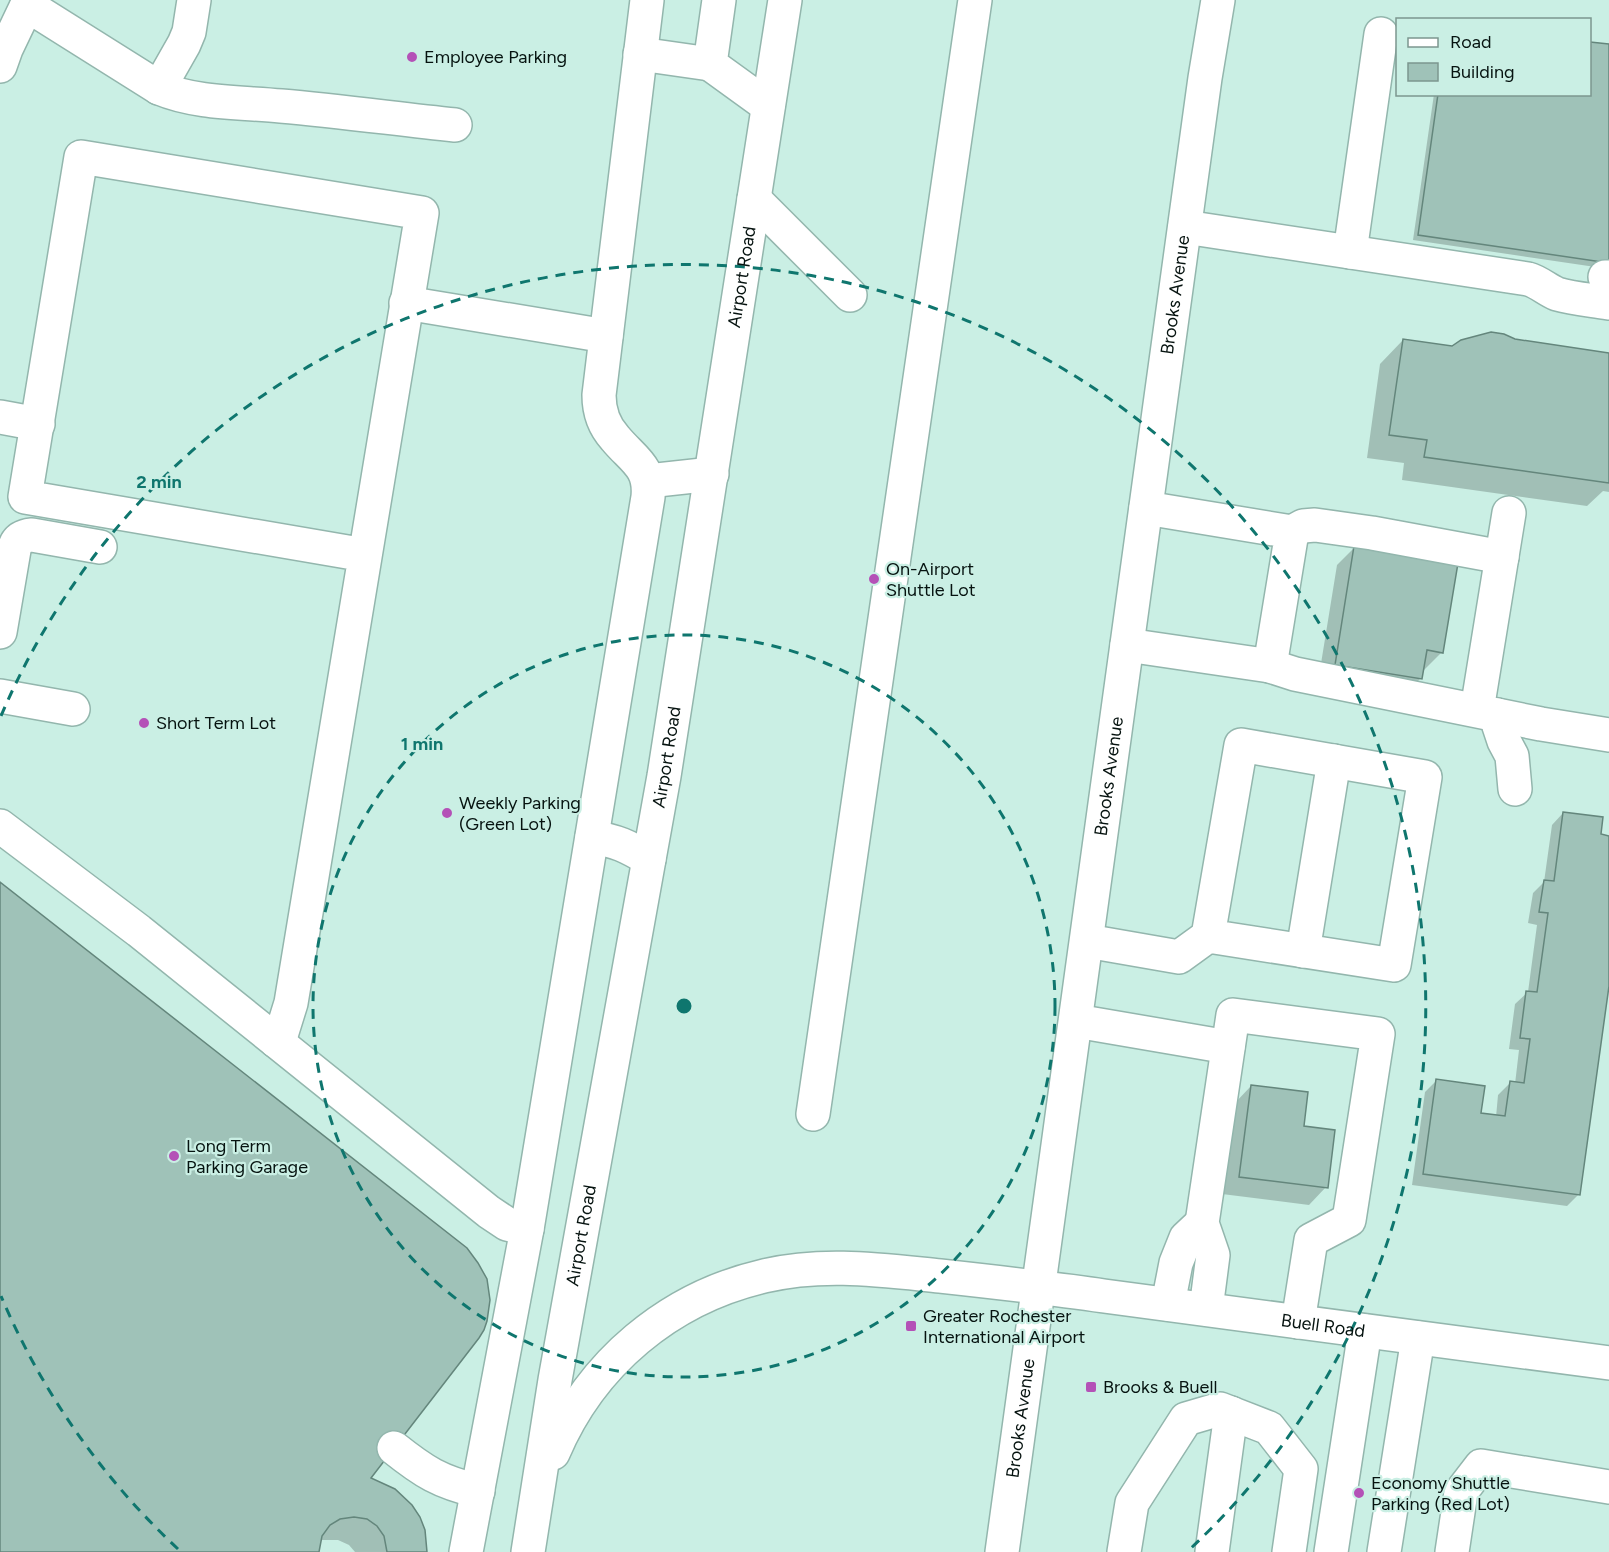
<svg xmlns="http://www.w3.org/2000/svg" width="1609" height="1552" viewBox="0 0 1609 1552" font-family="Figtree,sans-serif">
  <rect width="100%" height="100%" fill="#caefe4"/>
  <path fill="#0003" d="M1590 43 1609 46V269L1413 240 1434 94H1590Z
    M1403 340 1452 347 1515 341 1609 354V492L1603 491 1587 506 1402 480 1404 463 1367 458 1380 364Z
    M1354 548 1442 652 1424 670H1422L1421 678 1403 696 1318 682 1337 565Z
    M1563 813 1599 836 1609 837V975L1579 1194 1567 1206 1412 1185 1425 1092 1437 1080 1480 1115 1496 1117 1498 1095 1510 1083 1515 1084 1519 1050 1509 1049 1515 1004 1528 992 1537 925 1528 923 1533 893 1544 882 1552 825Z
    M0 884 368 1479 426 1552H355L349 1545 338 1540H322L319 1541 318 1552H0Z
    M1251 1086 1302 1128 1326 1187 1309 1205 1222 1194 1234 1104Z"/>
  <path fill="#9fc2b8" stroke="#64867c" stroke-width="1.5" d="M1590 42 1609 44V263L1418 235 1438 94H1590Z
    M1491 332 1504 334 1515 339 1609 353V483L1424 457 1427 440 1389 435 1403 339 1452 346 1461 340Z
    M1354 546 1458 563 1443 653 1427 650 1422 679 1335 665Z
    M1563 812 1603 817 1601 834 1609 836V986L1580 1195 1423 1174 1436 1079 1485 1086 1481 1113 1505 1116 1510 1081 1524 1083 1530 1039 1520 1038 1526 991 1537 992 1548 913 1539 912 1544 880 1554 881Z
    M0 882 467 1248 478 1263 487 1279 490 1300 487 1321 484 1330 479 1338 371 1478 395 1489 412 1505 420 1517 425 1530 427 1552H387L384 1536 377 1526 367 1519 354 1517 340 1519 330 1525 322 1536 319 1552H0Z
    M1251 1085 1308 1092 1304 1126 1335 1130 1328 1188 1239 1177Z"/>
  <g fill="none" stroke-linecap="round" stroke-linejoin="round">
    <defs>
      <g id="minor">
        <path d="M719 0 710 64 768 106"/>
        <path d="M27 5 159 88C197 104 241 102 281 106 339 111 397 119 455 125"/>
        <path d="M640 54 710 64"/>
        <path d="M0 66 6 49 27 5"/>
        <path d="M159 88 184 44 189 32 194 0"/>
        <path d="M754 199 850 295"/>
        <path d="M1185 227 1528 279C1539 282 1547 290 1557 294 1574 299 1592 300 1609 303"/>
        <path d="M1350 252 1381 34"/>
        <path d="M1605 277H1609"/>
        <path d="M406 303 606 336"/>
        <path d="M0 417 38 424"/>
        <path d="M648 481 712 474"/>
        <path d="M1292 532 1303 526 1315 525 1372 533 1502 557"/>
        <path d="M0 632 14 550C16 540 22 536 32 535L100 547"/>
        <path d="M1127 645 1270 666 1292 532 1146 508"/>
        <path d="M1270 666 1295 674 1541 724 1609 735"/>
        <path d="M0 696 73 709"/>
        <path d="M1477 710 1509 513"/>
        <path d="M1497 715 1499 726 1504 741 1512 756 1515 789"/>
        <path d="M0 826 139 931 489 1212 507 1224 527 1229"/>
        <path d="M592 837C617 841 627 846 649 859"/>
        <path d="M1087 941 1179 957 1208 936 1394 965 1425 777 1241 745 1208 936"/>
        <path d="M1303 951 1334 761"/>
        <path d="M1076 1021 1228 1047"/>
        <path d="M276 1041 282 1032 291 1003 422 213 81 157 25 497 365 555"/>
        <path d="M813 1114 975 0"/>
        <path d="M1168 1304 1176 1263 1186 1238 1202 1223"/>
        <path d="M1206 1309 1213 1255 1202 1223 1233 1015 1378 1034 1349 1220 1311 1240 1298 1322"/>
        <path d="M394 1448C424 1472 440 1482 478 1491"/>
        <path id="s1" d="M553 1453C591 1363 669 1298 764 1276 823 1262 880 1270 940 1276 995 1282 1050 1288 1104 1296 1273 1319 1441 1342 1609 1363"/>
        <path d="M466 1552 527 1229 648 497C651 466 632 459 615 438 604 426 599 411 599 395L647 0"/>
        <path id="s2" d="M528 1552 555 1380 664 776 785 0"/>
        <path d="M1124 1552 1132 1503 1186 1419 1220 1409 1269 1428 1301 1469 1289 1552"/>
        <path d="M1212 1552 1231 1413"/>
        <path d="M1331 1552 1365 1331"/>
        <path d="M1384 1552 1418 1338"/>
        <path d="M1452 1552 1461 1492 1481 1466 1609 1487"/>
      </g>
      <g id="major">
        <path id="s3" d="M1002 1552 1205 78 1218 0"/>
      </g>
    </defs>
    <use href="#minor" stroke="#93b6ad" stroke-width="36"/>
    <use href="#major" stroke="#93b6ad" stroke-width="36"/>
    <use href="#minor" stroke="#fff" stroke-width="33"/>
    <use href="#major" stroke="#fff" stroke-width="33"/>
  </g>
  <g fill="none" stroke="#0f766e" stroke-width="3" stroke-dasharray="10 8">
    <circle cx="684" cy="1006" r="371"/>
    <path d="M178 1549A742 742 0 0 1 1 1296M1 716A742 742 0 1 1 1190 1549"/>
  </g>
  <g fill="#b451b7" stroke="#caefe4" stroke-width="2">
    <circle cx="412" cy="57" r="6"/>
    <circle cx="874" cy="579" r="6"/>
    <circle cx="144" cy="723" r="6"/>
    <circle cx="447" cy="813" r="6"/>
    <circle cx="174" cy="1156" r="6"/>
    <rect x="905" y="1320" width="12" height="12" rx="3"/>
    <rect x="1085" y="1381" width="12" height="12" rx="3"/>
    <circle cx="1359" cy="1493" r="6"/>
  </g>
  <g text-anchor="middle" stroke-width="4.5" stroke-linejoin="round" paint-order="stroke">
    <g font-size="18" fill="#061310" stroke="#caefe4" text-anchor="start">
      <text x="424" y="63">Employee Parking</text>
      <text x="886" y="575">On-Airport<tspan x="886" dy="21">Shuttle Lot</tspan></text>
      <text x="156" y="729">Short Term Lot</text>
      <text x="459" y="809">Weekly Parking<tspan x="459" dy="21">(Green Lot)</tspan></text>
      <text x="186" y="1152">Long Term<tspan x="186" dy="21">Parking Garage</tspan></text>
      <text x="923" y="1322">Greater Rochester<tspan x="923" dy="21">International Airport</tspan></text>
      <text x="1103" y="1393">Brooks &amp; Buell</text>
      <text x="1371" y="1489">Economy Shuttle<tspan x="1371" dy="21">Parking (Red Lot)</tspan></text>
    </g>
    <g font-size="18" fill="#061310" stroke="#caefe4">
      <text dy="6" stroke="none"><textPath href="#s2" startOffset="1293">Airport Road</textPath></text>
      <text dy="6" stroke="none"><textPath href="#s3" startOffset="1269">Brooks Avenue</textPath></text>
      <text dy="6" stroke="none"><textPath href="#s2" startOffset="807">Airport Road</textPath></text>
      <text dy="6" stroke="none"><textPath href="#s3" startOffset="783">Brooks Avenue</textPath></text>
      <text dy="6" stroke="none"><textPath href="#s2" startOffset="321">Airport Road</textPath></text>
      <text dy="6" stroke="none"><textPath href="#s1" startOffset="849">Buell Road</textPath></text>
      <text dy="6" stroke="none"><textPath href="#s3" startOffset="135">Brooks Avenue</textPath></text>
    </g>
  </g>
  <circle cx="684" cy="1006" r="9" fill="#0f766e" stroke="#caefe4" stroke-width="3"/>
  <g font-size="18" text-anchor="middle" font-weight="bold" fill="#0f766e" stroke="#caefe4" stroke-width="4.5" stroke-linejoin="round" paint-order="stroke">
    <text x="159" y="488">2 min</text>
    <text x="422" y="750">1 min</text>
  </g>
  <rect x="1396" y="18" width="195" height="78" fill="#caefe4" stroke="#7c978f" stroke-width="1.5"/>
  <rect x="1408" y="38" width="30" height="9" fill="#ffffff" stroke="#7c978f" stroke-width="1.5"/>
  <text x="1450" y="48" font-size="18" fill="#061310">Road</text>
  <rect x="1408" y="63" width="30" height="18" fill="#9fc2b8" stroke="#7c978f" stroke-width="1.5"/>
  <text x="1450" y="78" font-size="18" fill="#061310">Building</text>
</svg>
